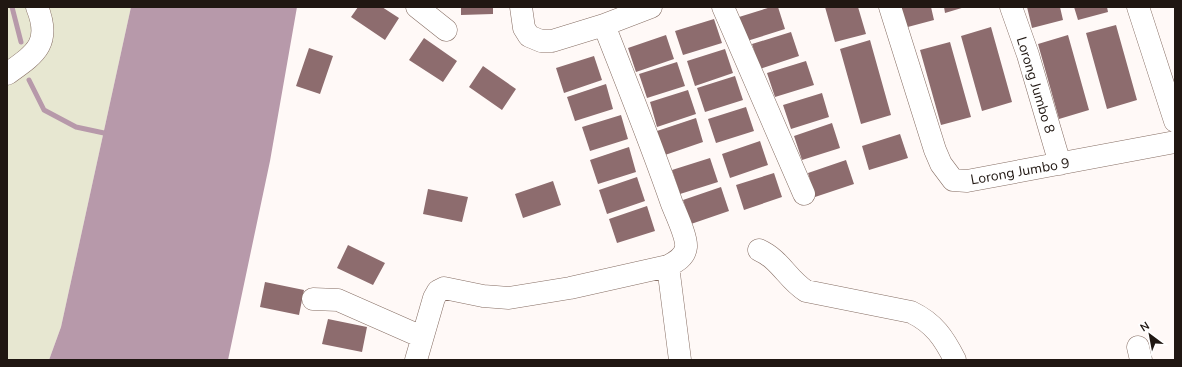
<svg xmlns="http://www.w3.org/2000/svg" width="1182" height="367" viewBox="0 0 1182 367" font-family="'Nunito Sans',sans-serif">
  <rect width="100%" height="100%" fill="#fff9f7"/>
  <path fill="#e7e7d1" d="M7 7H131L61 327 49 360H7Z"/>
  <path fill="#b799aa" d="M131 7H297L270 161 228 360H49L61 327Z"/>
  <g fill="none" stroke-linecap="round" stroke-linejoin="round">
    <path stroke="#b799aa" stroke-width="5" d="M12 7 21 42
      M29 80 44 110 76 127 104 133"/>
  </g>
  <path fill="#8d6c6e" d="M358 7H382L399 18 385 40 351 17Z
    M461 7H493V14L461 15Z
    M771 7H778L785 29 747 41 739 17Z
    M825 7H858L866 34 835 42Z
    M898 7H931L934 20 904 28Z
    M944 7H965L945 13Z
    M1027 7H1060L1063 20 1032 28Z
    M1074 7H1107L1108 12 1078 20Z
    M714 19 722 43 683 55 675 31Z
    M1116 25 1137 100 1107 109 1086 33Z
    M991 27 1012 102 982 111 961 36Z
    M791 32 799 56 760 69 752 44Z
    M666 35 674 59 636 72 628 48Z
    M1068 35 1089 110 1059 119 1038 44Z
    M424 38 457 61 443 82 409 60Z
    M870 40 891 115 861 124 840 49Z
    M950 42 971 117 941 125 920 50Z
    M309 48 333 56 320 94 296 86Z
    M725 49 733 73 695 86 687 61Z
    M594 56 602 80 564 93 556 68Z
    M806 61 814 85 775 97 767 73Z
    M677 62 685 86 647 98 639 74Z
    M483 66 516 89 502 110 469 87Z
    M735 76 743 100 705 112 697 88Z
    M606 84 613 109 575 121 567 97Z
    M688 90 696 114 657 127 650 102Z
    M822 93 829 117 791 129 783 105Z
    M746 107 754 131 716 143 708 119Z
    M621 115 628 139 590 151 582 127Z
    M696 118 703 142 665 155 657 131Z
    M832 123 840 148 802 160 794 136Z
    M900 134 908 158 869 170 862 146Z
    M760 141 768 165 730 178 722 154Z
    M629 147 636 172 598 184 590 160Z
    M710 158 718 182 680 194 672 170Z
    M846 160 854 184 815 197 808 173Z
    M774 173 782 197 744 210 736 185Z
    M637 177 645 201 607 214 599 190Z
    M553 181 561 205 523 218 515 194Z
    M721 187 729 211 691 224 683 200Z
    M428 189 468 197 462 222 423 214Z
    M647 206 655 231 617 243 609 219Z
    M348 245 385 263 373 285 337 268Z
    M265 282 304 290 299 315 260 307Z
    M328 319 367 327 362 352 322 344Z"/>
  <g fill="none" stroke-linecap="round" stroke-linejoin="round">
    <defs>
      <path id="minor" d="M417 7 446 30
        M521 7 524 28 529 36 541 41H552L604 25 651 7
        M723 7 804 194
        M890 7 935 150 941 164 953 180 967 181 1175 142
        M1011 7 1028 55 1060 164
        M1138 7 1175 121
        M7 74C35 54 52 44 37 7
        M759 250C781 260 787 279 806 291L911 312C934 323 944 338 955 360
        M668 266 680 360
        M313 299 338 300 422 337
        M1138 347 1141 360
        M416 360 434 298 438 291 444 288 483 296 509 298 570 288 668 266C676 262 685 257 686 247 687 237 676 214 672 204 651 143 627 84 604 25"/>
    </defs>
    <use href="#minor" stroke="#866e64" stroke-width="23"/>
    <use href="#minor" stroke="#fff" stroke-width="22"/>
  </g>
  <g text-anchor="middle" stroke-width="3.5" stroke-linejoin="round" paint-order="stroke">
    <g font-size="14" fill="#201712" stroke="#fff">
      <text transform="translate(1036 85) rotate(73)" y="5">Lorong Jumbo 8</text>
      <text transform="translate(1020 171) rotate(-10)" y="5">Lorong Jumbo 9</text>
    </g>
  </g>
  <rect width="1182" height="367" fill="none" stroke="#201712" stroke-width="16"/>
  <g transform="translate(1150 335) rotate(328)" stroke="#ffffff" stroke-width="3" paint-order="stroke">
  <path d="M0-3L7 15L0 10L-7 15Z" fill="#201712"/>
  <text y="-6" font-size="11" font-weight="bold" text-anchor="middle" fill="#201712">N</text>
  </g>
</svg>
